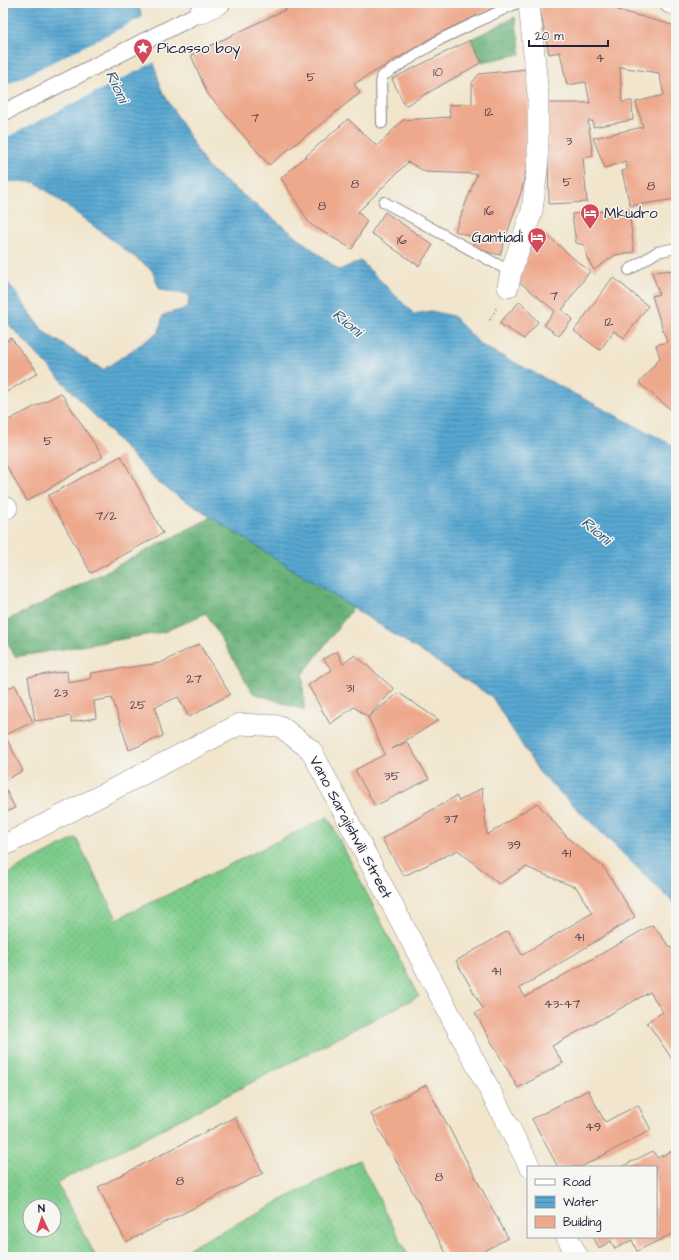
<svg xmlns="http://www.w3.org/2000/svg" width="679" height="1260" viewBox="0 0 679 1260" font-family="'Architects Daughter',sans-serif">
  <defs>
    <pattern id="forest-crowns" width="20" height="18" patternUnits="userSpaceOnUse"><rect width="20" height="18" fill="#66b077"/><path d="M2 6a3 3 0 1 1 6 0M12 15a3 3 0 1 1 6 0" fill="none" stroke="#548f63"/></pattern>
    <pattern id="garden-dots" width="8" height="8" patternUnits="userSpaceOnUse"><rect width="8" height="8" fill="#7ecc8b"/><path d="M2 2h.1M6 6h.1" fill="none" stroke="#6daf79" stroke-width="1.8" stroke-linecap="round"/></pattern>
    <pattern id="water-rules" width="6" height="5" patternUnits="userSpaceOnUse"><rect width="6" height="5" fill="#58a8d2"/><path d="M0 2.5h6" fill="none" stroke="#4888ac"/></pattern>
  </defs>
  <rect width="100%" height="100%" fill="#f6f6f2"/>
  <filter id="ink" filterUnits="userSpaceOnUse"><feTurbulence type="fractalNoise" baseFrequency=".025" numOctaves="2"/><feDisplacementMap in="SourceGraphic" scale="8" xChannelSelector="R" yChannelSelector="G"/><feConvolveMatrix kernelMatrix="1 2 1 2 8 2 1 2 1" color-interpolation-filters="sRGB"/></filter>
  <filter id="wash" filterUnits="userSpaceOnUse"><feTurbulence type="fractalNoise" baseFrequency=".012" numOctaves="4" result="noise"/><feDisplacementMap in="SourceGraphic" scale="16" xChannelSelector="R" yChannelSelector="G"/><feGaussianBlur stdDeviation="0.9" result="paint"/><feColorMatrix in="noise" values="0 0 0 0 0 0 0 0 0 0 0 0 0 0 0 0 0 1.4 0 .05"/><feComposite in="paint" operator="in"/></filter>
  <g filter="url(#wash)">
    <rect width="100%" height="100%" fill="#f1e5cc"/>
    <path fill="url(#forest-crowns)" stroke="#446959" d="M515 17 521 54 482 62 470 40Z
      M212 517 353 608 303 674 304 710 253 693 206 613 164 632 15 657 3 633V622L60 595Z"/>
    <path fill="url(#garden-dots)" stroke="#507763" fill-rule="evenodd" d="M328 817 419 996 57 1183 96 1257H3V876L76 838 117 919ZM30 1206H54V1230H30Z
      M359 1160 409 1257H172Z"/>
    <path fill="url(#water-rules)" stroke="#3d6586" d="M3 3H138L161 89 207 167 339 270 361 261 414 314 431 311 453 316 481 345 676 447V905L539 772 492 697 158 483 3 318V276L44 332 103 370 159 332 163 315 188 308 189 294 160 290 152 270 35 182 3 181Z"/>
    <path fill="#f1e5cc" d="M143 17 155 62 3 139V87Z"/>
    <g id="blocks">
      <path fill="#eea88c" d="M299 3H504L438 34 354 84 360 93 269 165 207 93 191 55Z
        M539 3H600L621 11 676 26V199L630 206 622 171 627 170 626 161 605 168 593 138 643 127 636 102 664 95 659 73 620 67 622 102 632 101 633 120 593 127V121H588L593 156 583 158 587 202 549 204 547 103H590L586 82 567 85 560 52 549 54Z
        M470 40 482 62 405 106 392 79Z
        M527 69 531 148 522 189 500 255 472 248 475 238 455 231 477 174 426 172 408 162 358 212 367 221 352 249 310 224 281 178 348 119 377 146 403 120 450 117 449 105 472 104V83L479 74Z
        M629 209 634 252 615 255 594 270 587 258 584 245 576 243 572 214Z
        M385 212 433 245 419 266 371 233Z
        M540 229 579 263 590 271 562 310 573 319 559 336 544 325 555 311 517 280Z
        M676 270V414L639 383 660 358 656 345 667 342 652 296 659 294 652 272Z
        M613 277 648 306 624 338 614 331 600 350 574 331Z
        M520 301 538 322 524 339 499 323Z
        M11 338 38 373 3 394V344Z
        M61 393 103 457 27 501 3 460V423Z
        M121 456 163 533 91 573 48 496Z
        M199 644 230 694 189 717 178 697 155 707 163 736 129 750 112 698 94 701 96 718 71 722V716L35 721 28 677 67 671 68 683 90 679 91 673 160 663Z
        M337 651 343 664 355 655 394 689 368 717 399 693 439 720 392 749 407 742 429 779 375 806 355 770 385 754 368 717 354 707 330 724 308 685 332 670 323 659Z
        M15 685 33 722 5 735 23 771 3 781V691Z
        M3 784 15 808 3 813Z
        M482 788 487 835 537 803 568 838 605 869 635 917 520 988 525 997 652 925 676 954V1060L674 1062 647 1022 663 1012 650 992 552 1046 563 1063 518 1088 475 1013 483 1009 456 961 508 931 522 955 592 913 576 887 572 886 526 867 499 884 458 850 404 876 382 839 456 796 459 801Z
        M426 1085 508 1238 473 1257H448L371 1114Z
        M588 1090 605 1122 638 1105 651 1130 581 1167H558L532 1119Z
        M235 1117 263 1173 126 1242 98 1187Z
        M676 1149V1232L637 1251 632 1240 615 1249 611 1241 599 1248 593 1237H656V1167H621L653 1151 657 1158Z"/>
    </g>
  </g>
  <g filter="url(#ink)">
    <use href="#blocks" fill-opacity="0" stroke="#8a8484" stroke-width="1"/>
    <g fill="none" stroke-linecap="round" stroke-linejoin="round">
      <defs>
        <path id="service" d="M382 123 381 77 441 39 517 3
          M384 202 511 272
          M629 270 657 252 676 248"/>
        <path id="pedestrian" d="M3 113 200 13"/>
        <path id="minor" d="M670 3 676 4
          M200 13 220 3
          M508 287 511 272 532 211 538 161V95L529 3
          M3 510 7 508
          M3 846 240 724 280 726 311 750 530 1167
          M567 1237 578 1257"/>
      </defs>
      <use href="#service" stroke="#8a8484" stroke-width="12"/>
      <use href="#pedestrian" stroke="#8a8484" stroke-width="18"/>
      <use href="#minor" stroke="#8a8484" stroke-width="22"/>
      <path stroke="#8a8484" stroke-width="2.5" stroke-dasharray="1 3" stroke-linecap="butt" d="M490 320 497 307"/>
      <use href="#service" stroke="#fff" stroke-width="10"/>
      <use href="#pedestrian" stroke="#fff" stroke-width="16"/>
      <use href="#minor" stroke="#fff" stroke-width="21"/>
    </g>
  </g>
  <defs>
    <symbol id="sight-pin" viewBox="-11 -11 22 30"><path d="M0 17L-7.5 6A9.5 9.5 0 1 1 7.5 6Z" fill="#d1495b" stroke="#f6f6f2"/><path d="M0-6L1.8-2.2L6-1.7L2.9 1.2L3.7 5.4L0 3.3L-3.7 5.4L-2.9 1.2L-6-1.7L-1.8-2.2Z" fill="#fff"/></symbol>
    <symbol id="hotel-pin" viewBox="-11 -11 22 30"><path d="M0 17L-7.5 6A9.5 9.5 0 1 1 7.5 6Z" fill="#d1495b" stroke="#f6f6f2"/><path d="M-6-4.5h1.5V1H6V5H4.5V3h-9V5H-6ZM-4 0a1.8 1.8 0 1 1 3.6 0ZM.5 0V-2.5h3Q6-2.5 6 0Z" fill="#fff"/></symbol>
  </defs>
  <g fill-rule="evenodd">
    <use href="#sight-pin" x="132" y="37" width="22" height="30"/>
    <use href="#hotel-pin" x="579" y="202" width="22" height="30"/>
    <use href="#hotel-pin" x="526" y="226" width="22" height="30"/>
  </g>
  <g text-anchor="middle" stroke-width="3" stroke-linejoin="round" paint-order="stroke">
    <g font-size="13" fill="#55444f">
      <text x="600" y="62">4</text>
      <text x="438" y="76">10</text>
      <text x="311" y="81">5</text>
      <text x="489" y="116">12</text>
      <text x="255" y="122">7</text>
      <text x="569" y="145">3</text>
      <text x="567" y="186">5</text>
      <text x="355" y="188">8</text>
      <text x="651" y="190">8</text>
      <text x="322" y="210">8</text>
      <text x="489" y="215">16</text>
      <text x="402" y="244">16</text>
      <text x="554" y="300">7</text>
      <text x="609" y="326">12</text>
      <text x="48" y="445">5</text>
      <text x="106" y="520">7/2</text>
      <text x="194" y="683">27</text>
      <text x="350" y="692">31</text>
      <text x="61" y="697">23</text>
      <text x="138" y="709">25</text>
      <text x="392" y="780">35</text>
      <text x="451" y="823">37</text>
      <text x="514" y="849">39</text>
      <text x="566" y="857">41</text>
      <text x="579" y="941">41</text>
      <text x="496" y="975">41</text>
      <text x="562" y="1008">43-47</text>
      <text x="593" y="1131">49</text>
      <text x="439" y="1181">8</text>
      <text x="180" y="1185">8</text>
    </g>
    <g font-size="15" fill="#22223b" stroke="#f6f6f2" text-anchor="start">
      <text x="157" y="53">Picasso boy</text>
      <text x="604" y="218">Mkudro</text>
      <text x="523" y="242" text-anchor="end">Gantiadi</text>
    </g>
    <g font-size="15" fill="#22223b" stroke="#f6f6f2">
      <text transform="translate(351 827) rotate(62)" y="5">Vano Sarajishvili Street</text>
    </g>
    <g font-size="16" font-style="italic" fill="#385877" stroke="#f6f6f2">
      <text transform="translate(118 86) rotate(65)" y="6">Rioni</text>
      <text transform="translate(348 322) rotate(40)" y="6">Rioni</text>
      <text transform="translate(597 530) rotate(40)" y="6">Rioni</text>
    </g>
  </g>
  <rect width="679" height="1260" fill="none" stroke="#f6f6f2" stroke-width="16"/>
  <rect x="527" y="1166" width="130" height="72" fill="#f6f6f2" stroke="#a1a1a9"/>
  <rect x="535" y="1179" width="20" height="6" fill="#ffffff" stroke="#a1a1a9"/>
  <text x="563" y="1186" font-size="12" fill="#22223b">Road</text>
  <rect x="535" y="1196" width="20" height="12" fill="url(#water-rules)" stroke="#a1a1a9"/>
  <text x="563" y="1206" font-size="12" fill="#22223b">Water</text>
  <rect x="535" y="1216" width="20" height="12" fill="#eea88c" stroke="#a1a1a9"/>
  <text x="563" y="1226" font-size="12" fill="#22223b">Building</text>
  <g transform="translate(42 1218) rotate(356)"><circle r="19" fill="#f6f6f2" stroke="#a1a1a9"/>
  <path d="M0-3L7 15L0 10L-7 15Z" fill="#d1495b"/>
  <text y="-6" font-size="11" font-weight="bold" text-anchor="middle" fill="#22223b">N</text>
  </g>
  <path d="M529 40v6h79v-6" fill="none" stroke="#22223b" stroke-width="2"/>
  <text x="535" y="40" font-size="12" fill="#22223b" stroke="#f6f6f2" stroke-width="3" paint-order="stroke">20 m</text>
</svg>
